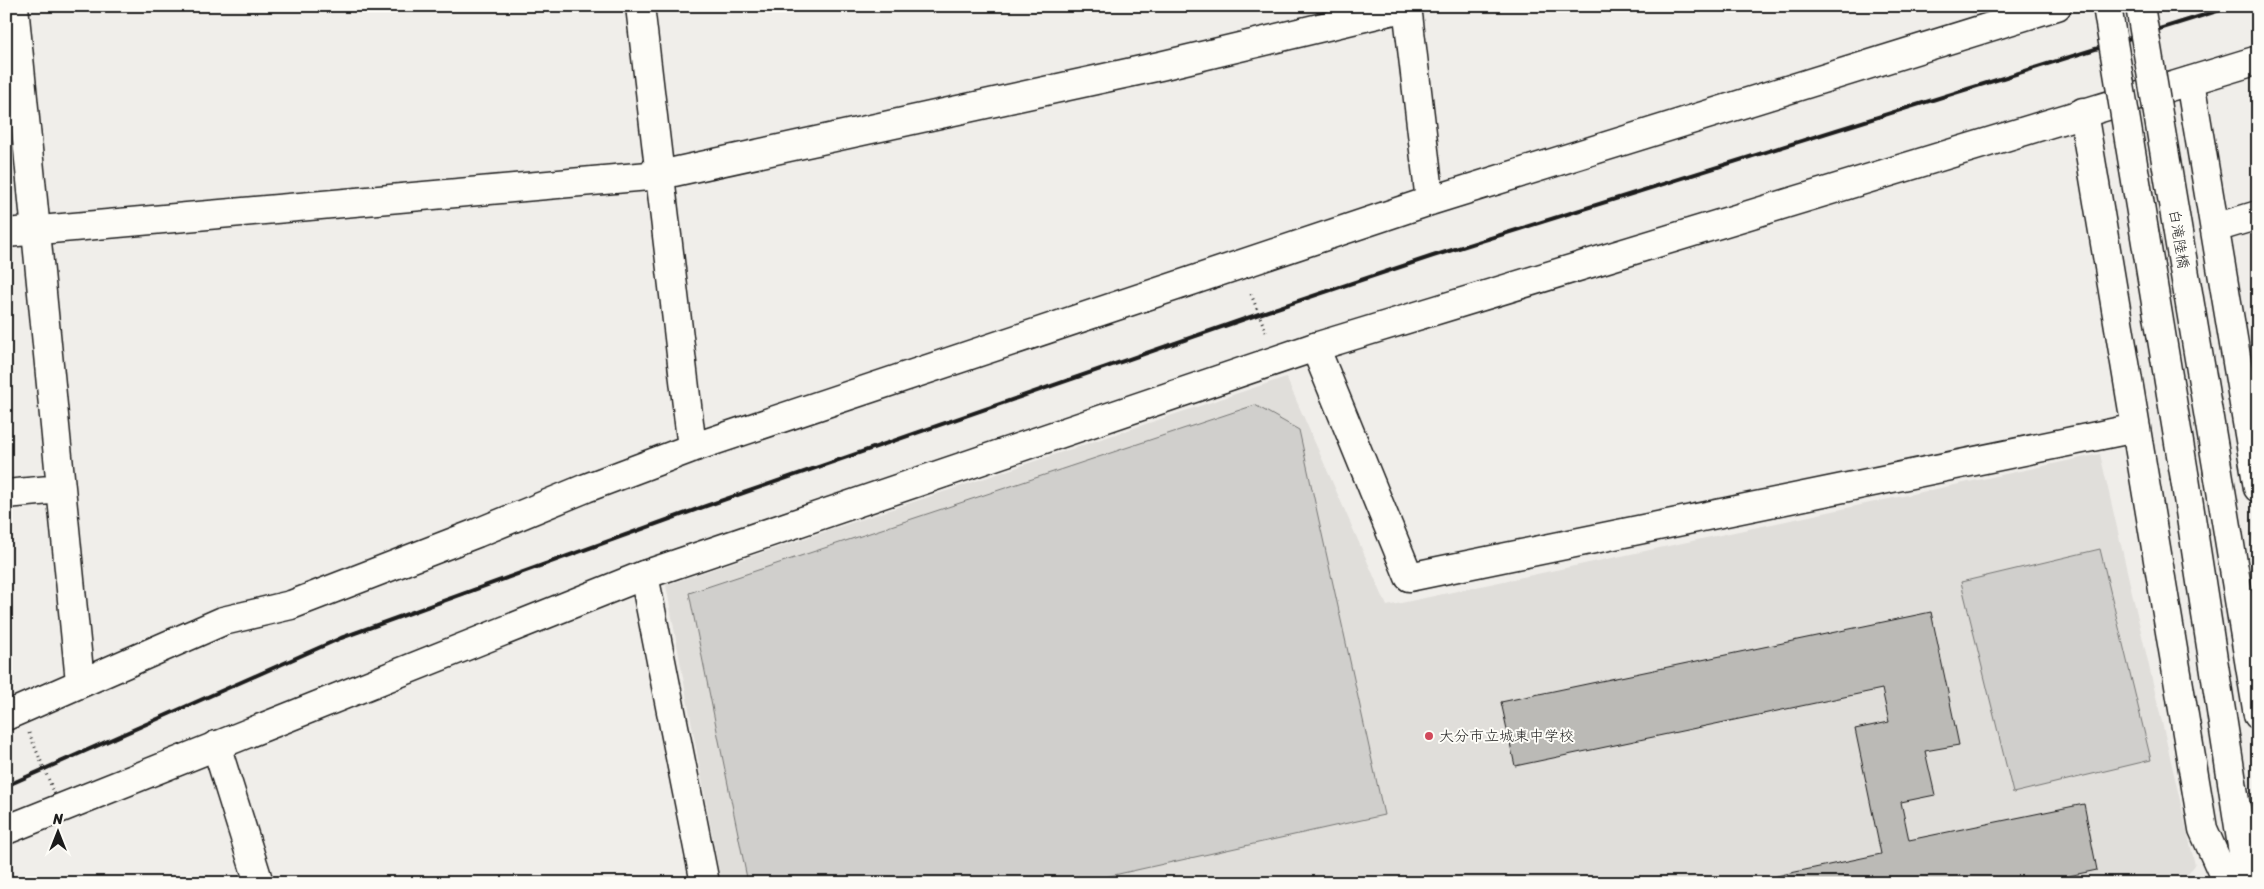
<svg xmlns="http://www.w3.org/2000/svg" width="2264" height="889" viewBox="0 0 2264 889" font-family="Sriracha,'Klee One',sans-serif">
  <rect width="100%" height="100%" fill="#f0eeea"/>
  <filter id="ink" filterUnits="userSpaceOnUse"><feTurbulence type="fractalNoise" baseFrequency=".02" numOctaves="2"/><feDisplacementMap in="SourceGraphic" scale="10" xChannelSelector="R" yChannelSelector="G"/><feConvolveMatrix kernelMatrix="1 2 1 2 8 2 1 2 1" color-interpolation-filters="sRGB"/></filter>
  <g filter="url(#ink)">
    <path fill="#e0deda" d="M1286 377 1387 606 2100 454 2195 865 2181 883H721L666 585Z"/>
    <path fill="#d0cfcc" stroke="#767674" d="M1255 405 1299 430 1384 815 1078 883H748L689 593Z
      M2100 549 2151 760 2013 793 1961 582Z"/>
    <path fill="#bbbab6" stroke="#1c1c1c" d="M1931 612 1959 745 1925 751 1935 795 1901 802 1909 840 2084 804 2097 870 2035 883H1743L1881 854 1855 729 1889 722 1882 689 1515 766 1501 702Z
      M1316 878 1317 883H1292Z"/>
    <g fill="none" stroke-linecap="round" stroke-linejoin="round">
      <defs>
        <path id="street" d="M2190 81 2258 488
          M2083 112 2203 829 2227 883
          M2215 228 2258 215
          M6 233 660 175 1160 66 1407 7
          M1315 347 1409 577 2136 428
          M644 575 705 883
          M216 745 259 883"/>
        <path id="secondary" d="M14 6 80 682
          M640 6 692 448
          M1407 6 1430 201
          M2218 472 2258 715
          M2185 479 2244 859 2245 883
          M6 494 61 489
          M6 716 223 621 291 605 477 533 586 488 692 448 1430 201 2057 6
          M6 830 644 575 1315 347 2258 60"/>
      </defs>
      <use href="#street" stroke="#1c1c1c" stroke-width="31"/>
      <use href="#secondary" stroke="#1c1c1c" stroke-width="31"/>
      <path stroke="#1c1c1c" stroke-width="3" stroke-dasharray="1 4" stroke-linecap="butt" d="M1251 294 1266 332"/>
      <use href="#street" stroke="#fdfcf7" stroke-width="28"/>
      <use href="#secondary" stroke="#fdfcf7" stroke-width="28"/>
      <path stroke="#1c1c1c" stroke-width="4" d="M6 786 341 638 703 507 1259 314 1433 256 2233 6"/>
      <defs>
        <path id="secondary-bridge" d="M2107 6 2185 479
          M2140 6 2218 472"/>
      </defs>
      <use href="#secondary-bridge" stroke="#1c1c1c" stroke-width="31" stroke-linecap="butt"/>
      <path stroke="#1c1c1c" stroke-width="3" stroke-dasharray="1 4" stroke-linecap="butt" d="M29 733 56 797"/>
      <use href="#secondary-bridge" stroke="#fdfcf7" stroke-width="28"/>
    </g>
  </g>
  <circle fill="#d1495b" stroke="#fdfcf7" stroke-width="2" cx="1429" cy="736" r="5"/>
  <g text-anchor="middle" stroke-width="4" stroke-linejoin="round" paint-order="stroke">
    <g font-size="15" fill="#1c1c1c" stroke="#fdfcf7">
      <text transform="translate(2179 239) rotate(81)" y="5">白滝陸橋</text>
    </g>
    <g font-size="15" fill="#1c1c1c" stroke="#fdfcf7" text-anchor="start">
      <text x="1439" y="741">大分市立城東中学校</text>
    </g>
  </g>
  <rect width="2264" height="889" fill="none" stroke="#fdfcf7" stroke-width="25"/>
  <rect x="12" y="12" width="2239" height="864" fill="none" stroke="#1c1c1c" stroke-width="2" filter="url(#ink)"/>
  <g transform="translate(58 832)" stroke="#fdfcf7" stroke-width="4" paint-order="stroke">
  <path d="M0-4L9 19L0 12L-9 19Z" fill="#1c1c1c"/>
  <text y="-8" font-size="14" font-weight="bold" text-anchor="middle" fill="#1c1c1c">N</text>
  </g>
</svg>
